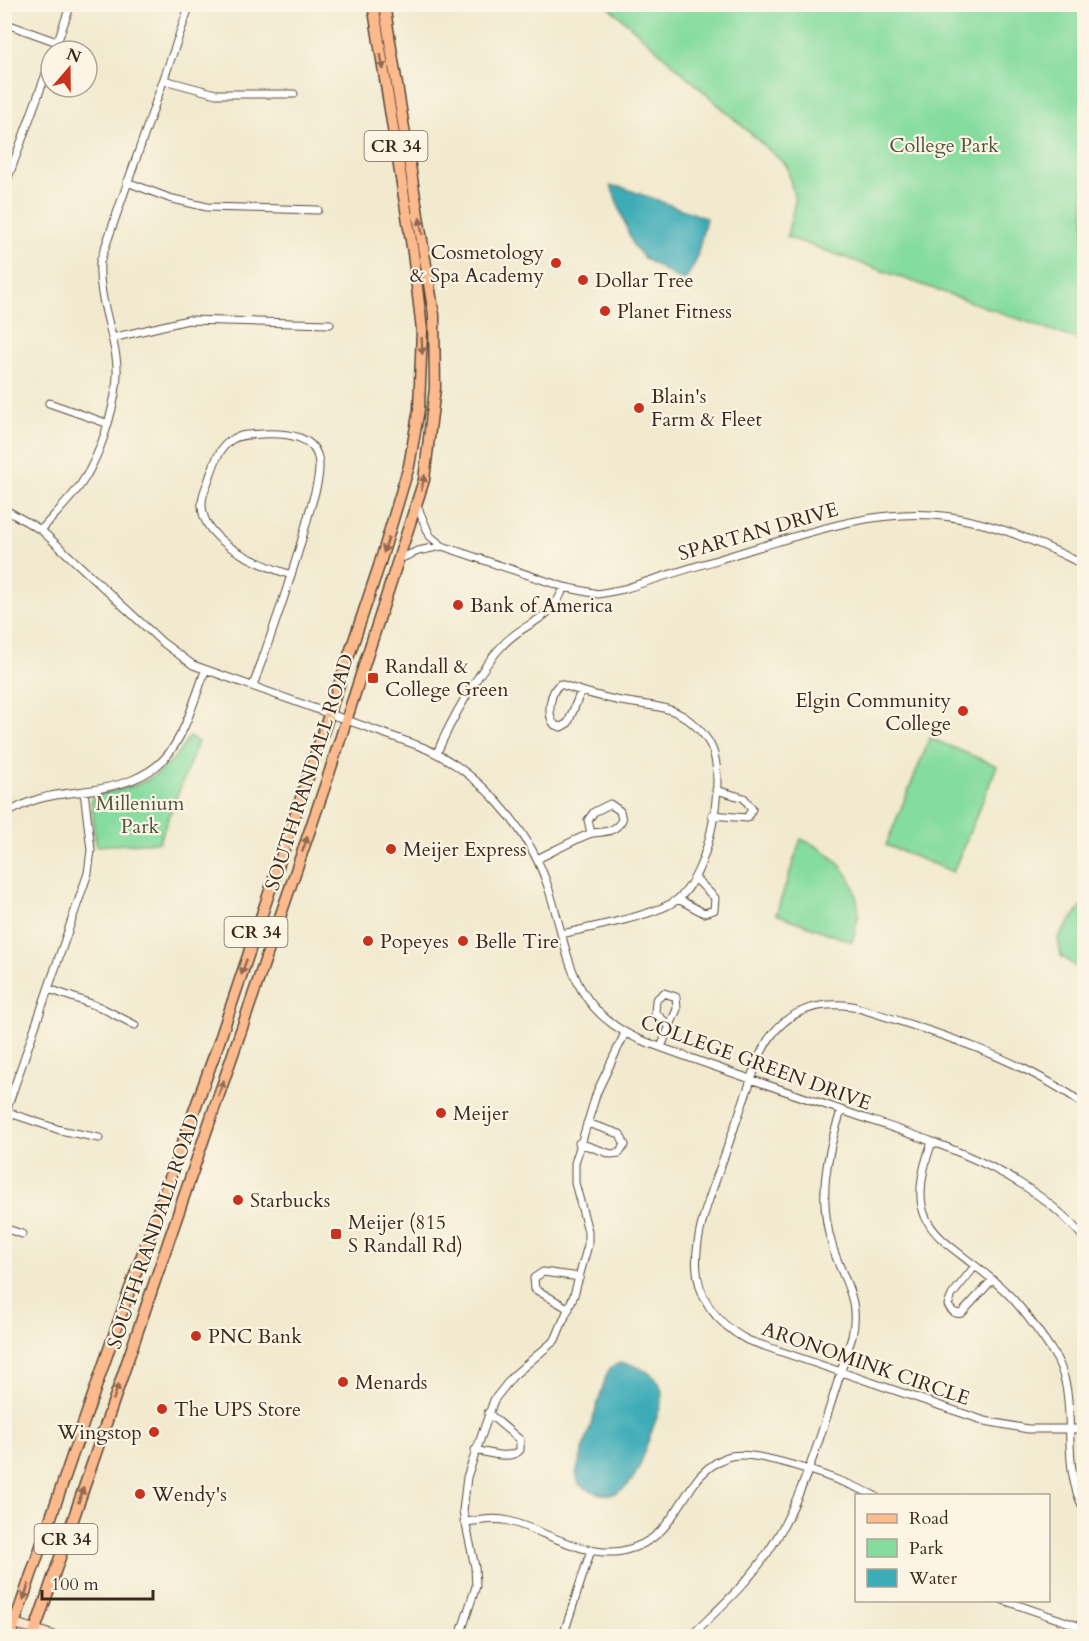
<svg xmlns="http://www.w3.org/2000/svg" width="1089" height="1641" viewBox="0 0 1089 1641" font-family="Cardo,serif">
  <rect width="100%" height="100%" fill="#fcf5e5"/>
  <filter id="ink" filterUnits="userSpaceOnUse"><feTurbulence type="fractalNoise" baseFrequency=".0167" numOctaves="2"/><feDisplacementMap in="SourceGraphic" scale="12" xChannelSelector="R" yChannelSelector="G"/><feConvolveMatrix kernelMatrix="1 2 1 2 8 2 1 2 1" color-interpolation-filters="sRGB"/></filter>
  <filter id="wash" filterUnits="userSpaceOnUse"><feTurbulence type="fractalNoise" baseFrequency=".008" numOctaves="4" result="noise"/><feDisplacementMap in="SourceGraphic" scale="24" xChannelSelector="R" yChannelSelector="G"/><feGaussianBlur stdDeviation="1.35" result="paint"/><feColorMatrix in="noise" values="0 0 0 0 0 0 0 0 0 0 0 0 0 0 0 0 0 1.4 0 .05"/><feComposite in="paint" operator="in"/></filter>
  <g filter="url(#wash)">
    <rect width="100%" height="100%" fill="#f1eacf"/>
    <path fill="#85dc9f" stroke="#60835e" stroke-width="1.5" d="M607 5H1084V342L787 237 795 201 787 166Z
      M189 737 198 742 159 842 96 846 91 800 94 795C140 788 164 778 189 737Z
      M930 738 997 766 953 872 886 845Z
      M801 839C833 852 859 876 858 914 858 923 854 933 852 942L776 914Z
      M1084 903V972L1061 956 1058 938Z"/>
    <path fill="#3cacb7" stroke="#3c6b6a" stroke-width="1.5" d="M611 186 621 187 706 218 696 261 686 279 681 281 645 259 633 245Z
      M620 1363C633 1363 657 1373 661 1388 665 1402 655 1421 651 1433 639 1469 628 1516 579 1484L576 1473 607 1373 611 1367Z"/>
  </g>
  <g filter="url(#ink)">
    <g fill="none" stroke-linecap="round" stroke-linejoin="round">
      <defs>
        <path id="minor" d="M4 23 57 42
          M54 51 71 4
          M164 80 216 94H294
          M127 182 169 198 207 207 318 210
          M4 189 51 60
          M112 338 188 320 330 324
          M49 403 106 423
          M417 506 430 536 442 546 564 587 598 594 624 589C669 574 714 561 759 547 817 530 873 511 933 515 986 519 1038 541 1084 565
          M4 509 41 530 162 642 193 665 422 747C476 769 526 825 546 881 570 948 564 1005 638 1039 705 1064 773 1087 841 1110 926 1140 1024 1165 1084 1238
          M41 530C54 515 69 501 81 484 101 455 122 392 116 357 111 324 98 296 100 262L190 4
          M399 559 418 551 442 546
          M253 686C273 629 294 572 309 513 313 498 320 480 319 464 317 434 284 433 262 434 251 435 240 434 231 440 218 449 214 465 209 479 206 487 201 497 202 506 203 543 261 565 291 575
          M437 753C450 722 479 670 502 646 525 620 550 624 564 587
          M712 815 747 818 752 809 744 798 716 790
          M4 816C27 799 50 795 78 792 170 781 177 751 205 671
          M537 859C548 854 585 834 593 833 605 832 615 832 622 820L620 811 610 804 594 812 588 820 591 833
          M678 899 704 913 714 910 715 898 696 879
          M561 934C588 928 659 915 678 899 708 875 724 790 714 754 710 740 698 727 686 718 668 705 643 705 621 701 600 697 580 691 560 684 550 691 546 716 555 725L561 727 568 723 581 691
          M49 989 100 1007 135 1025
          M661 1047 677 1009 676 997 664 993 656 1000 655 1013 670 1026
          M1084 1104C1016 1056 932 1031 852 1006 811 1000 779 1015 761 1053 748 1087 736 1123 724 1157 700 1225 667 1295 747 1340L985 1421 1028 1429H1084
          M4 1111 60 1130 99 1138
          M4 1117 88 873 91 850 84 791
          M932 1142C898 1235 947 1236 1004 1290 1022 1307 1038 1330 1052 1351 1083 1395 1057 1460 1084 1509
          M579 1143 611 1154 619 1153 625 1145 620 1134 587 1123
          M4 1228 22 1234
          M975 1266 952 1295 948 1305C951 1311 956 1315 962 1313L992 1280
          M569 1309 535 1289 534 1278 543 1272 580 1277
          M475 1450C488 1452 509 1461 520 1450V1440L488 1413
          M464 1522C479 1521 494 1517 509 1521 545 1531 585 1558 622 1551 663 1542 672 1516 693 1485 701 1473 713 1463 727 1457 754 1447 848 1482 875 1496
          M1003 1600 1084 1628
          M460 1636 476 1586 475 1567 463 1511 467 1477 494 1400 513 1376 555 1340 574 1295 588 1245V1231L575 1183V1163L597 1092 625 1033
          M563 1636 591 1550
          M691 1636C717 1610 745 1586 766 1555 807 1496 829 1406 852 1337 861 1297 842 1280 832 1245 818 1199 826 1156 841 1111"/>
        <path id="secondary" d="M4 1620 54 1636"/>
        <path id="primary" d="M10 1636 128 1294 219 1042 379 566 409 466 419 409 422 330 413 253 373 4
          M33 1636 325 786 424 480 435 388 434 315 384 4"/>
      </defs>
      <use href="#minor" stroke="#564739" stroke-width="9"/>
      <use href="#secondary" stroke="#564739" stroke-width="11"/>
      <use href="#primary" stroke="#564739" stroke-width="13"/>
      <use href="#minor" stroke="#fff" stroke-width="7"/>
      <use href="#secondary" stroke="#fee3d1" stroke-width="9"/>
      <use href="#primary" stroke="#fcba8d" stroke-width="10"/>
    </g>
    <defs><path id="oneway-solid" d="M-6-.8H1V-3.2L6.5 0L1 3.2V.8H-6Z" transform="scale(1.5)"/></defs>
    <g fill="#926b50">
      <use href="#oneway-solid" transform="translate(382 62) rotate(81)"/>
      <use href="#oneway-solid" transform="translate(421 226) rotate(-99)"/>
      <use href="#oneway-solid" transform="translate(422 346) rotate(88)"/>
      <use href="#oneway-solid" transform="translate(423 483) rotate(-77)"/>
      <use href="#oneway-solid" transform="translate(386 545) rotate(108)"/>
      <use href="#oneway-solid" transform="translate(305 844) rotate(-71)"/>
      <use href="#oneway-solid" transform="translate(244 967) rotate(109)"/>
      <use href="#oneway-solid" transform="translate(221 1088) rotate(-71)"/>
      <use href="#oneway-solid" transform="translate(116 1392) rotate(-71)"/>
      <use href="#oneway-solid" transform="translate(81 1495) rotate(-71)"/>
      <use href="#oneway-solid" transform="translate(26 1592) rotate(109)"/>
    </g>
  </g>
  <g fill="#c8321e" stroke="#fcf5e5" stroke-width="2">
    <circle cx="556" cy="263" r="6"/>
    <circle cx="583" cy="280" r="6"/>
    <circle cx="605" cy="311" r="6"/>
    <circle cx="639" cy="408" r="6"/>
    <circle cx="458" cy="605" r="6"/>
    <rect x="367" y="672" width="12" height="12" rx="3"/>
    <circle cx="963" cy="711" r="6"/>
    <circle cx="391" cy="849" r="6"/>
    <circle cx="368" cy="941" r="6"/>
    <circle cx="463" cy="941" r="6"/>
    <circle cx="441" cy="1113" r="6"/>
    <circle cx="238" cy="1200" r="6"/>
    <rect x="330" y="1228" width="12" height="12" rx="3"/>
    <circle cx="196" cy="1336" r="6"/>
    <circle cx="343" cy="1382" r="6"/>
    <circle cx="162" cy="1409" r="6"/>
    <circle cx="154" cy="1432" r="6"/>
    <circle cx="140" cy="1494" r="6"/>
  </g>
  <g text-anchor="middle" stroke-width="4.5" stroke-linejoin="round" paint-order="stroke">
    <g fill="#fcf5e5" stroke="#75675a" stroke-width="1.5">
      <rect x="364.5" y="131" width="63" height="30" rx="4.5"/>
      <rect x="224.5" y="917" width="63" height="30" rx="4.5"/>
      <rect x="34.5" y="1524" width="63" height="30" rx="4.5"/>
    </g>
    <g font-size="18" font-weight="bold" fill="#3b2a1e">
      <text x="396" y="152">CR 34</text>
      <text x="256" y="938">CR 34</text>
      <text x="66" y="1545">CR 34</text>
    </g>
    <g font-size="20" fill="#4e563e" stroke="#fcf5e5">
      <text x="944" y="152">College Park</text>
      <text x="140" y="810">Millenium<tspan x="140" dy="23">Park</tspan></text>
    </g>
    <g font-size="20" fill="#3b2a1e" stroke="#fcf5e5" text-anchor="start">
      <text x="544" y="259" text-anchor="end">Cosmetology<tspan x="544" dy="23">&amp; Spa Academy</tspan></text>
      <text x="595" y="287">Dollar Tree</text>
      <text x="617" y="318">Planet Fitness</text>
      <text x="651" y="403">Blain's<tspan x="651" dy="23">Farm &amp; Fleet</tspan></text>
      <text x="470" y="612">Bank of America</text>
      <text x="385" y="673">Randall &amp;<tspan x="385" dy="23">College Green</tspan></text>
      <text x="951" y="707" text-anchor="end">Elgin Community<tspan x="951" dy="23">College</tspan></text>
      <text x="403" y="856">Meijer Express</text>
      <text x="380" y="948">Popeyes</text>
      <text x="475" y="948">Belle Tire</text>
      <text x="453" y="1120">Meijer</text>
      <text x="250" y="1207">Starbucks</text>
      <text x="348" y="1229">Meijer (815<tspan x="348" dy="23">S Randall Rd)</tspan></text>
      <text x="208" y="1343">PNC Bank</text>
      <text x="355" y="1389">Menards</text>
      <text x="174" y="1416">The UPS Store</text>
      <text x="142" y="1439" text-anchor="end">Wingstop</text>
      <text x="152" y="1501">Wendy's</text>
    </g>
    <g font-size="20" fill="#3b2a1e" stroke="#fcf5e5">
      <text transform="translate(758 531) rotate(-16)" y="7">SPARTAN DRIVE</text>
      <text transform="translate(309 772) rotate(-72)" y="7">SOUTH RANDALL ROAD</text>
      <text transform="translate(756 1062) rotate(20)" y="7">COLLEGE GREEN DRIVE</text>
      <text transform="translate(153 1231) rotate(-71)" y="7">SOUTH RANDALL ROAD</text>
      <text transform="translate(866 1363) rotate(19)" y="7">ARONOMINK CIRCLE</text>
    </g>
  </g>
  <rect width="1089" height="1641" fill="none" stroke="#fcf5e5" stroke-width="24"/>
  <rect x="855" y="1494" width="195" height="108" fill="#fcf5e5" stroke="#afa495" stroke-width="1.5"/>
  <rect x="867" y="1514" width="30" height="9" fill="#fcba8d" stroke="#afa495" stroke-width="1.5"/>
  <text x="909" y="1524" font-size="18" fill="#3b2a1e">Road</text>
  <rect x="867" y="1539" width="30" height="18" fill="#85dc9f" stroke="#afa495" stroke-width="1.5"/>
  <text x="909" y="1554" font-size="18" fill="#3b2a1e">Park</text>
  <rect x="867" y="1569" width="30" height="18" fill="#3cacb7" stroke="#afa495" stroke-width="1.5"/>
  <text x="909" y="1584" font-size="18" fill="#3b2a1e">Water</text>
  <g transform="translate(69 69) rotate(20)"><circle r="28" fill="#fcf5e5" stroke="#afa495" stroke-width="1.5"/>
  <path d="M0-4.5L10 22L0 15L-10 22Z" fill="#c8321e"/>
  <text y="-9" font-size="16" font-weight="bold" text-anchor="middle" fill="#3b2a1e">N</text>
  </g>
  <path d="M42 1590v9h111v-9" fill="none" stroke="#3b2a1e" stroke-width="3"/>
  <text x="51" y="1590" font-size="18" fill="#3b2a1e" stroke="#fcf5e5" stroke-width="4.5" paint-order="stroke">100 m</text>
</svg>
